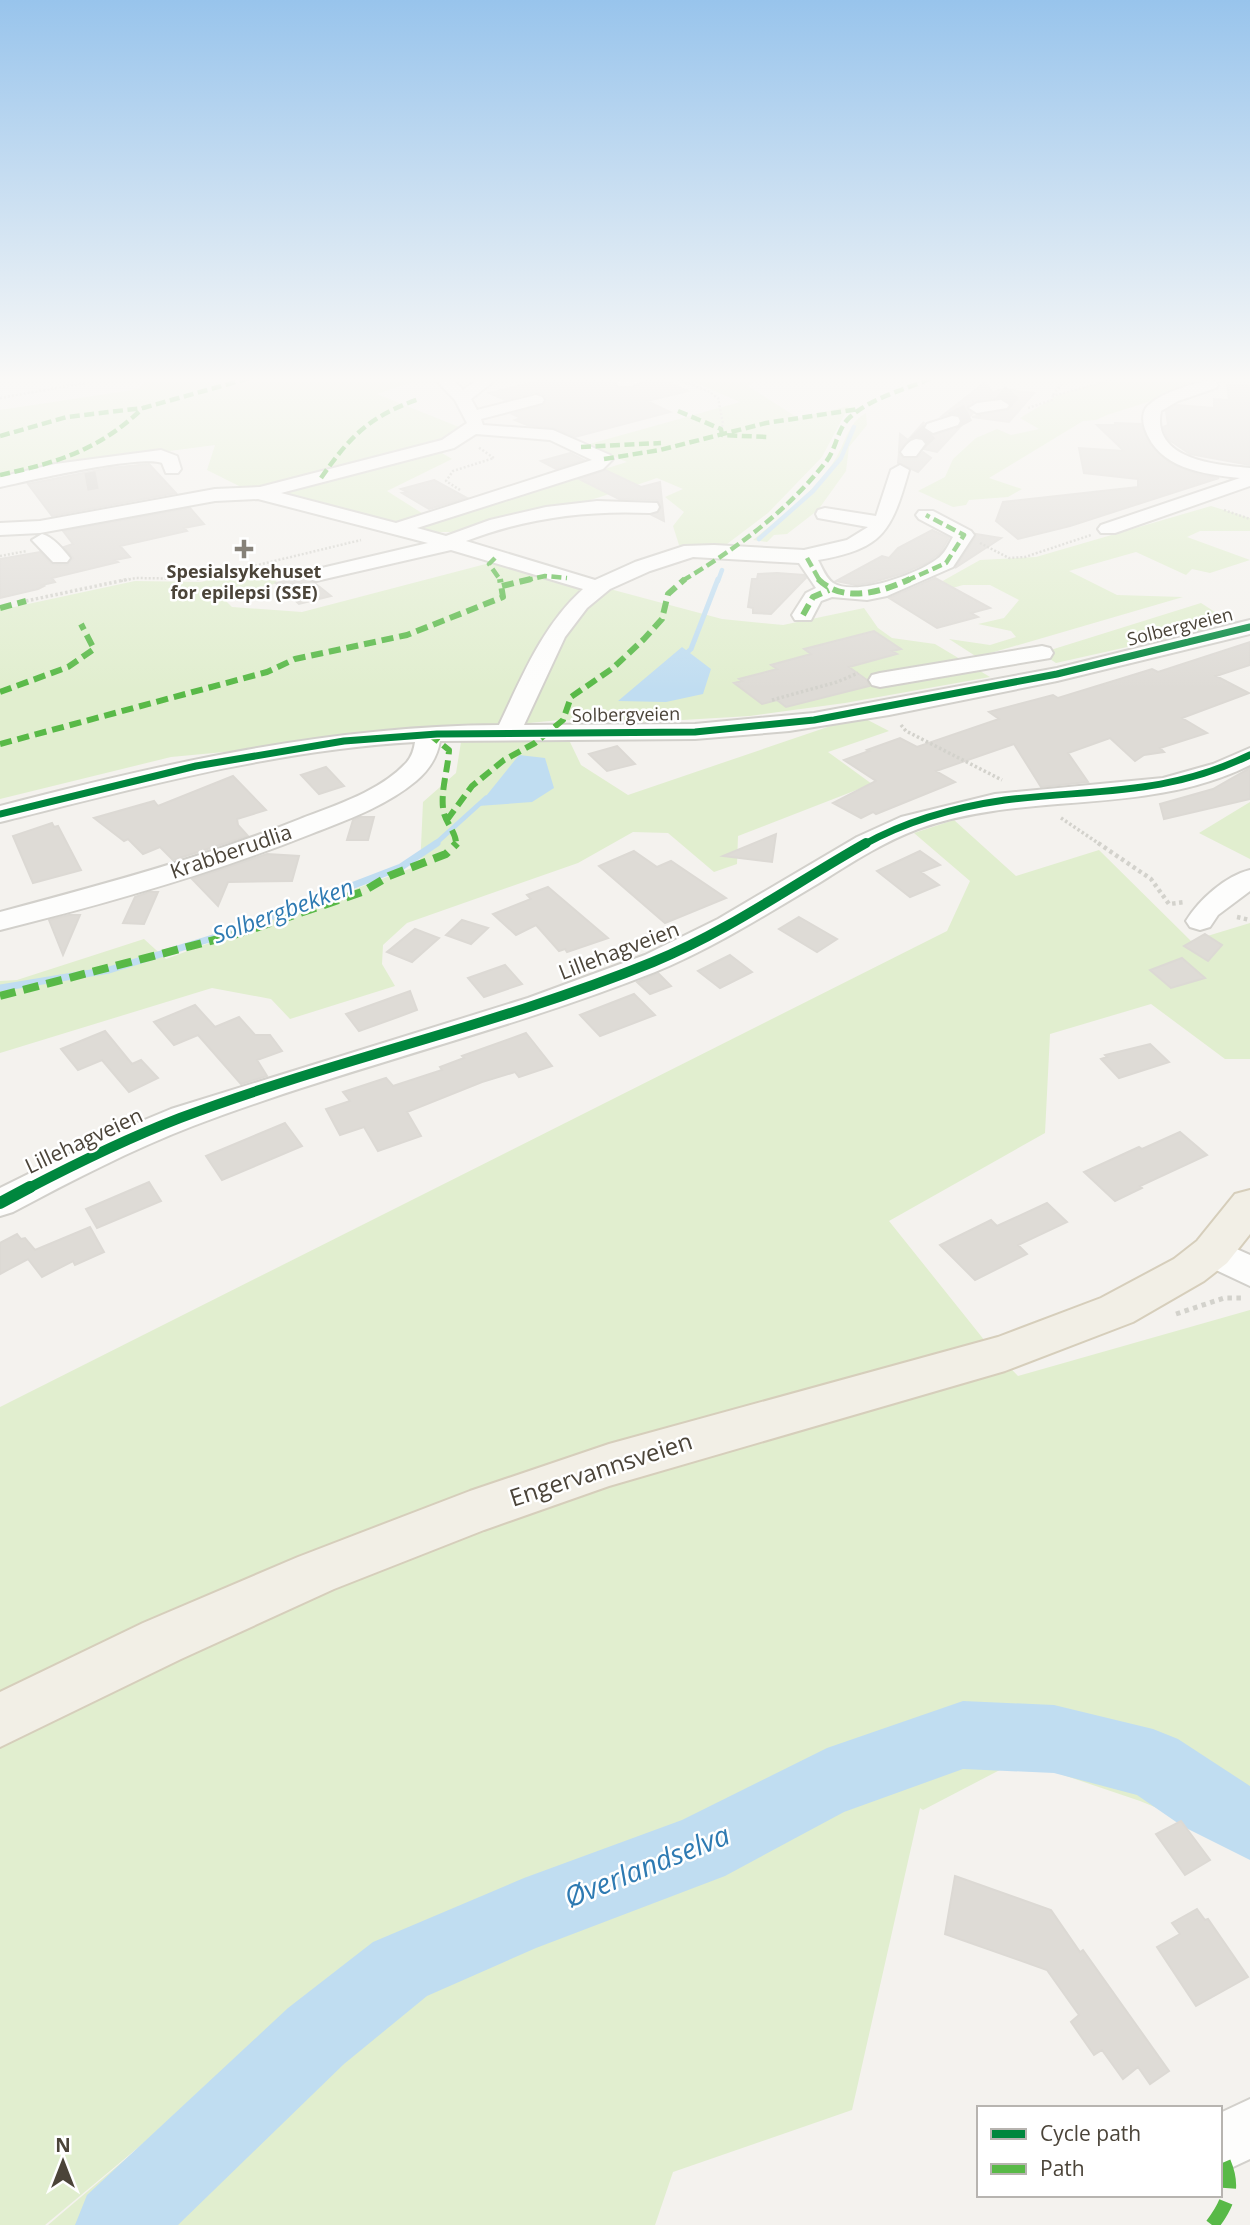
<svg xmlns="http://www.w3.org/2000/svg" width="1250" height="2225" viewBox="0 0 1250 2225" font-family="'Open Sans',sans-serif">
  <rect width="100%" height="100%" fill="#f4f2ee"/>
  <path fill="#e1eecf" d="M147 378H423L377 394 464 429 432 447 452 459 387 491 425 515 391 527 243 488 207 470 215 445 49 467 0 479V410L139 389Z
    M685 378H761L748 386 798 418 849 406 822 457 768 513 727 544 679 545 673 526 684 512 665 497 683 489 657 478C613 493 454 549 417 527L627 462 586 445 740 402Z
    M1115 378H1224L1107 415 1096 420 1083 421 989 478 1022 489 1008 497 969 500 966 505 953 507 918 491 945 477 953 459 976 438 997 429 1011 435 1039 429 1020 418 1060 394Z
    M866 413 867 425 849 447 846 471 818 510 787 534 774 535 767 542 753 540C782 516 817 490 836 458 846 441 848 423 866 413Z
    M1211 506 1250 518V531H1200L1187 537 1250 560 1210 573 1192 569 1186 575 1136 552 1069 571 1117 595 1183 597 977 657 949 639 990 645 1016 637 1011 631 978 624 1004 618 1019 600 990 585H963L907 601 980 560 1036 557Z
    M501 560 722 619 783 625 864 608 878 628 892 638 935 644 990 677 845 703 750 716 649 722 560 720 171 757 0 799V610L135 581 201 582 249 571 256 577 268 574 278 583 222 597 232 607 302 612Z
    M1201 603 1215 612 1203 630 1056 663 1041 653Z
    M860 716 889 731 828 752 872 784 738 836 737 864 714 872 668 833 633 832 578 863 407 923 383 945 382 964 395 986 290 1019 271 999 212 988 0 1053V981L17 980 144 939 166 959 417 866 420 869 423 802 456 773 461 742H570L581 765 628 795Z
    M1250 802V859L1199 833Z
    M954 820 1016 876 1099 850 1191 941 1250 923V1059H1225L1151 1004 1050 1034 1045 1133 889 1221 989 1346 1018 1376 1250 1310V1846L1140 1801 1019 1760 923 1810 920 1808 852 2110 673 2172 655 2225H48L188 2106 45 2225H0V1407L947 931 970 881 914 833Z"/>
  <path fill="#c0ddf1" d="M682 647 711 669 703 694 666 702 618 701Z
    M519 755 545 758 554 788 532 802 478 806Z"/>
  <g fill="none" stroke-linecap="round" stroke-linejoin="round">
    <path stroke="#c0ddf1" stroke-width="4.5" d="M759 539 813 491 841 458 854 427
      M718 581 722 570"/>
    <path stroke="#c0ddf1" stroke-width="5" d="M681 658 691 649 718 579
      M434 845 486 798"/>
    <path stroke="#c0ddf1" stroke-width="7" d="M0 988 109 970 229 933 401 867 437 843"/>
    <path fill="#c0ddf1" fill-rule="evenodd" d="M963 1701 1054 1705 1153 1729 1178 1739 1250 1786V1860L1182 1826 1137 1795 1054 1773 963 1769 844 1812 725 1876 536 1948 427 1996 344 2064 178 2225H75L87 2195 288 2008 373 1942 524 1878 682 1820 827 1748Z"/>
  </g>
  <path fill="#dedbd6" stroke="#dcd9d4" stroke-width="2" d="M551 378H619L614 383 619 389 632 388 658 378 688 391 647 401 670 412 575 437 554 428 527 425 515 420 521 418 512 414 544 404 546 399 543 395 535 392 505 400 489 393Z
    M984 383 993 392 986 399 968 406 967 409 973 413 937 452 924 449 927 442 916 436 908 440 899 450 900 434 908 440 924 422 922 429 932 435 959 428 962 420 958 414 942 416Z
    M1227 385 1250 386V465L1190 454 1168 439 1163 427 1168 425 1166 411 1176 405 1214 408V399L1229 400Z
    M1003 389 1034 393 1009 422 972 417 1009 409 1012 404 1002 398 989 399 996 391Z
    M1115 423 1141 424 1150 444 1170 463 1197 474 1219 478 1070 526 1018 539 996 521 1003 502 1138 487V479L1084 473 1079 448 1124 451 1097 425H1115Z
    M923 452 931 458 918 472 898 463 899 453 904 459H916Z
    M570 453 584 460 556 469 541 461Z
    M149 464 176 493 52 516 28 484 109 468Z
    M605 470 641 487 660 482 664 521 652 515 661 508 657 500 619 499 579 479Z
    M434 480 467 498 429 509 402 493 407 492 401 489Z
    M190 508 204 524 184 528 187 531 120 546 130 557 115 560 118 562 52 578 55 582 42 585 44 586 38 589 0 598V559L40 552 51 564 67 565 73 558 64 547 73 544 63 531Z
    M932 530 949 538 940 553 927 563 901 574 870 583 856 585 836 581 882 556 889 558 898 548Z
    M976 534 1001 538 955 568 976 536Z
    M777 573 804 575 806 578 771 614 753 613V608L748 607 752 579H757L758 574Z
    M304 577 316 584 331 596 299 604 276 583Z
    M935 578 990 608 971 613 978 617 937 628 889 598Z
    M874 631 901 649 892 651 897 654 849 667 867 680 869 686 786 707 777 700 762 704 734 683 742 681 739 679 777 669 771 665 811 654 804 649Z
    M1250 642V665L1216 676 1249 693 1182 718 1207 733 1160 748 1164 752 1144 755 1135 761 1110 738 1068 753 1088 782 1041 787 1014 744 936 771 955 782 876 814 873 812 861 818 833 803 876 781 844 760 869 751 867 750 900 738 917 747 999 719 989 712 1053 695 1058 698 1152 669 1158 672Z
    M617 746 635 764 607 771 589 754Z
    M326 767 344 786 319 794 301 775Z
    M1250 768V799L1164 819 1160 804 1213 789Z
    M233 776 266 810 237 819 238 825 248 836 173 860 160 847 143 854 128 839 124 841 94 818 154 801 158 806Z
    M360 817H374L368 840H347L353 820Z
    M52 823 54 827 58 826 81 870 33 883 13 836Z
    M776 834 772 862 723 856Z
    M634 851 657 867 671 861 726 898 665 923 599 866Z
    M920 851 940 865 921 872 939 885 910 897 877 871Z
    M267 854 299 856 292 881 228 882 218 906 192 879Z
    M548 887 608 938 567 952 565 949 559 951 536 925 516 935 493 914 531 899 527 895Z
    M149 892H158L144 924 123 923 135 897Z
    M69 915H80L63 955 49 920Z
    M799 917 837 939 817 952 779 929Z
    M462 920 488 928 471 944 446 935Z
    M415 929 439 938 412 962 387 952Z
    M1205 934 1222 945 1208 961 1184 946Z
    M730 955 752 972 720 988 698 971Z
    M1182 958 1205 978 1171 988 1150 970Z
    M505 965 522 984 484 997 468 978Z
    M658 973 671 986 650 994 637 982Z
    M410 991 417 1010 398 1017 359 1031 346 1014Z
    M634 994 655 1015 600 1036 580 1015Z
    M195 1005 215 1027 239 1017 255 1035H270L282 1051 257 1060 267 1076 241 1084 198 1035 174 1045 154 1022Z
    M105 1031 132 1064 141 1060 158 1078 129 1092 102 1060 78 1070 61 1049Z
    M526 1033 552 1066 519 1077 515 1072 482 1082 407 1112 421 1136 378 1151 364 1127 340 1135 326 1109 350 1101 343 1092 386 1078 393 1086 442 1070 440 1067 464 1058 462 1056Z
    M1150 1044 1169 1062 1119 1078 1101 1059 1107 1057 1105 1055Z
    M285 1123 302 1146 222 1180 206 1156Z
    M1180 1132 1207 1155 1140 1186 1142 1188 1115 1201 1084 1172 1139 1147 1142 1149Z
    M149 1182 161 1201 97 1228 86 1209Z
    M1047 1203 1067 1222 1018 1245 1027 1254 975 1280 940 1245 991 1220 997 1226Z
    M90 1227 104 1252 75 1265 73 1261 42 1277 28 1259 0 1274V1243L17 1234 21 1239 25 1238 35 1250Z
    M1181 1821 1210 1860 1185 1875 1156 1834Z
    M955 1876 1051 1910 1080 1952 1083 1950 1169 2071 1150 2084 1138 2067 1123 2079 1102 2050 1094 2055 1071 2022 1079 2015 1047 1970 945 1934Z
    M1197 1909 1205 1920 1208 1919 1248 1977 1196 2006 1157 1947 1180 1934 1172 1923Z"/>
  <g fill="none" stroke-linecap="round" stroke-linejoin="round">
    <path stroke="#d2cfca" stroke-width="18" stroke-dasharray="18 9" stroke-linecap="butt" d="M1001 405 1012 392
      M952 421 977 408
      M916 444 933 428
      M86 482 97 480"/>
    <defs>
      <path id="minor" d="M434 378H451L463 390 479 378H498L471 399 477 410 536 395 542 397 544 400 542 403 481 419 483 425 553 430 610 455 613 459 603 469 417 528 446 536 490 520 546 507 597 501 657 503 659 507 657 511 650 513C586 510 526 518 466 541L595 580 635 562 684 546 714 545 804 550 847 540 868 527 818 518 816 514 818 510 825 508 876 516 891 470 900 465 909 470C892 530 884 549 818 560 822 568 826 578 833 583 855 597 918 574 937 559 944 555 949 544 953 537L919 519 916 515 919 511H933L971 531 974 535 953 567 887 596 867 600 832 597 821 601 811 620H795L792 615 806 593 816 588 799 563 693 557 650 571 610 589 587 608 565 637 524 725 695 724 814 713 1057 668 1250 620V634L1057 681 889 715 789 731 695 739 440 741C437 758 429 770 416 781 386 806 347 820 311 834 211 874 105 904 0 930V912C101 885 202 858 300 819 336 805 381 791 407 762 412 756 414 749 415 742 273 750 137 788 0 822V806C165 763 328 726 499 725 522 677 542 626 583 589L451 550 316 581 309 579 306 575 309 571 428 543 258 499 215 501 40 533 0 535V523L40 521 215 489 260 487 442 440 467 423 455 400ZM476 434 550 440 592 460 396 523 281 493 454 448Z
        M624 378H651L631 386H619L617 383Z
        M1210 380 1216 382 1218 385 1216 388 1178 401 1161 411C1151 460 1217 465 1250 468V486L1115 533H1101L1098 529 1101 525 1240 478C1203 474 1159 469 1145 429 1142 421 1142 409 1150 404 1165 391 1191 385 1210 380Z
        M1001 400 1009 405 1007 408 977 413 969 408 977 403Z
        M952 416 958 417 960 421 958 425 933 433 925 428 927 424Z
        M916 439 922 440 925 444 916 456H904L901 452C906 446 908 441 916 439Z
        M161 450 177 456 181 469 178 473H166L162 463C142 454 27 481 0 487V477L55 464Z
        M42 534C53 537 63 549 70 558L67 562H53L32 540Z
        M1042 646 1050 648 1053 653 1050 658 880 687 872 685 869 680 872 675 880 673Z
        M1250 748V765C1146 817 1026 790 918 829 883 842 851 863 819 883 765 915 713 948 655 972 504 1032 345 1068 193 1126 131 1150 71 1181 13 1212L0 1216V1188L101 1138 171 1109 528 998 645 955 718 919 857 837 901 817 995 794 1163 778 1213 764Z
        M1250 870V891L1218 915 1210 927 1200 930 1190 927 1186 921C1199 900 1225 876 1250 870Z
        M1212 1238 1250 1255V1286L1199 1262 1194 1252 1199 1242Z
        M1250 2099V2159L1220 2173V2113Z"/>
      <path id="major" d="M1250 1190V1234L1227 1263 1204 1281 1133 1322 1005 1371 609 1486 484 1530 334 1589 181 1659 0 1747V1692L143 1623 298 1557 470 1491 609 1444 998 1337 1101 1298 1174 1259 1197 1241 1235 1194Z"/>
    </defs>
    <use href="#minor" stroke="#d2d0cb" stroke-width="4"/>
    <use href="#major" stroke="#d6cebb" stroke-width="4"/>
    <path stroke="#d3d2cc" stroke-width="2.5" stroke-dasharray="2 2" stroke-linecap="butt" d="M674 378 708 391 718 398 723 424 721 429
      M1053 395 1067 378
      M0 398 114 378
      M1028 408 1052 400 1053 396 1119 378
      M460 490 446 481 453 471 494 458 478 447
      M1224 510 1250 519
      M980 543 1009 558 1025 557 1091 535
      M0 556 27 551
      M121 581 136 578 200 579 361 540"/>
    <path stroke="#d3d2cc" stroke-width="3.5" stroke-dasharray="2.5 2.5" stroke-linecap="butt" d="M26 601 129 579
      M772 700 837 682 858 673
      M901 725 906 731 1002 780
      M1061 818 1101 845"/>
    <path stroke="#d3d2cc" stroke-width="4.5" stroke-dasharray="3.5 3.5" stroke-linecap="butt" d="M1098 843 1151 879 1169 904 1185 902
      M1237 917 1250 920"/>
    <path stroke="#d3d2cc" stroke-width="5" stroke-dasharray="4.5 4.5" stroke-linecap="butt" d="M1176 1314 1224 1298H1242"/>
    <use href="#minor" fill="#fdfdfc" fill-rule="evenodd"/>
    <use href="#major" fill="#f2efe6" fill-rule="evenodd"/>
    <path stroke="#58b947" stroke-width="4.5" stroke-dasharray="10 4.5" stroke-linecap="butt" d="M678 411 721 429 722 435 767 437
      M0 436 67 417 143 408 250 378
      M581 447 661 443
      M604 459 660 450 766 423 859 409
      M0 475C59 462 99 450 143 408
      M321 478C350 436 370 416 419 399
      M495 558 489 564 501 581
      M807 558 820 581
      M523 581 545 576 567 578
      M682 581C736 549 786 512 825 463 837 449 836 430 850 417 871 398 906 389 932 378
      M906 581 946 563 964 535 926 515"/>
    <path stroke="#58b947" stroke-width="6" stroke-dasharray="12 6" stroke-linecap="butt" d="M818 579C843 604 882 592 910 579
      M502 586 531 579
      M0 608 26 601
      M803 615 813 597 829 590
      M0 692 68 667 94 649 81 624
      M429 734 449 750C448 769 441 789 443 808 444 822 457 832 456 845
      M0 744 267 672 295 659 407 635 503 597 500 579
      M447 820 472 786 504 760 535 743 563 720 571 697 613 668 644 639 662 619 668 594 685 579"/>
    <path stroke="#58b947" stroke-width="8" stroke-dasharray="16 8" stroke-linecap="butt" d="M0 996 241 933 362 892 389 876 446 854 457 843"/>
    <path stroke="#58b947" stroke-width="14" stroke-dasharray="27 14" stroke-linecap="butt" d="M1212 2225C1231 2200 1235 2183 1220 2154"/>
    <defs>
      <path id="cycleway-far2" d="M0 814 196 766 344 741 437 734 695 732 814 720 1057 674 1250 627
        M863 845C906 821 956 807 1005 800 1094 789 1166 796 1250 755"/>
      <path id="cycleway-far1" d="M27 1189C77 1163 128 1138 180 1118 336 1059 499 1025 653 962 729 931 795 883 866 843"/>
      <path id="cycleway" d="M0 1203 30 1187"/>
    </defs>
    <use href="#cycleway-far2" stroke="#fff" stroke-width="10"/>
    <use href="#cycleway-far1" stroke="#fff" stroke-width="14"/>
    <use href="#cycleway" stroke="#fff" stroke-width="17"/>
    <use href="#cycleway-far2" stroke="#00873e" stroke-width="7"/>
    <use href="#cycleway-far1" stroke="#00873e" stroke-width="10"/>
    <use href="#cycleway" stroke="#00873e" stroke-width="12"/>
  </g>
  <linearGradient id="sky" x2="0" y2="1"><stop stop-color="#98c4ec"/><stop offset="0.55" stop-color="#faf9f7"/><stop offset="1" stop-color="#faf9f7" stop-opacity="0"/></linearGradient>
  <rect width="1250" height="690" fill="url(#sky)"/>
  <path fill="#868178" stroke="#fff" stroke-width="2.5" d="M240.5 538.5h7v7h7v7h-7v7h-7v-7h-7v-7h7z"/>
  <g text-anchor="middle" stroke-width="5" stroke-linejoin="round" paint-order="stroke">
    <g font-size="18" font-weight="bold" fill="#4b4439" stroke="#fff">
      <text x="244" y="578">Spesialsykehuset<tspan x="244" dy="21">for epilepsi (SSE)</tspan></text>
    </g>
    <g font-size="18" fill="#4b4439" stroke="#fff">
      <text transform="translate(1180 627) rotate(-14)" y="6">Solbergveien</text>
      <text transform="translate(626 715) rotate(-1)" y="6">Solbergveien</text>
    </g>
    <g font-size="21" fill="#4b4439" stroke="#fff">
      <text transform="translate(231 852) rotate(-19)" y="7">Krabberudlia</text>
      <text transform="translate(619 951) rotate(-21)" y="7">Lillehagveien</text>
      <text transform="translate(84 1141) rotate(-25)" y="7">Lillehagveien</text>
    </g>
    <g font-size="23" font-style="italic" fill="#2e7ab2" stroke="#fff">
      <text transform="translate(283 911) rotate(-20)" y="8">Solbergbekken</text>
    </g>
    <g font-size="24" fill="#4b4439" stroke="#fff">
      <text transform="translate(601 1470) rotate(-18)" y="8">Engervannsveien</text>
    </g>
    <g font-size="28" font-style="italic" fill="#2e7ab2" stroke="#fff">
      <text transform="translate(647 1866) rotate(-22)" y="10">Øverlandselva</text>
    </g>
  </g>
  <rect x="977" y="2106" width="245" height="91" fill="#ffffff" stroke="#b7b4b0" stroke-width="2"/>
  <rect x="991" y="2129" width="35" height="10" fill="#00873e" stroke="#b7b4b0" stroke-width="2"/>
  <text x="1040" y="2141" font-size="21" fill="#4b4439">Cycle path</text>
  <rect x="991" y="2164" width="35" height="10" fill="#58b947" stroke="#b7b4b0" stroke-width="2"/>
  <text x="1040" y="2176" font-size="21" fill="#4b4439">Path</text>
  <g transform="translate(63 2162)" stroke="#ffffff" stroke-width="5" paint-order="stroke">
  <path d="M0-5L12 26L0 18L-12 26Z" fill="#4b4439"/>
  <text y="-10" font-size="19" font-weight="bold" text-anchor="middle" fill="#4b4439">N</text>
  </g>
</svg>
